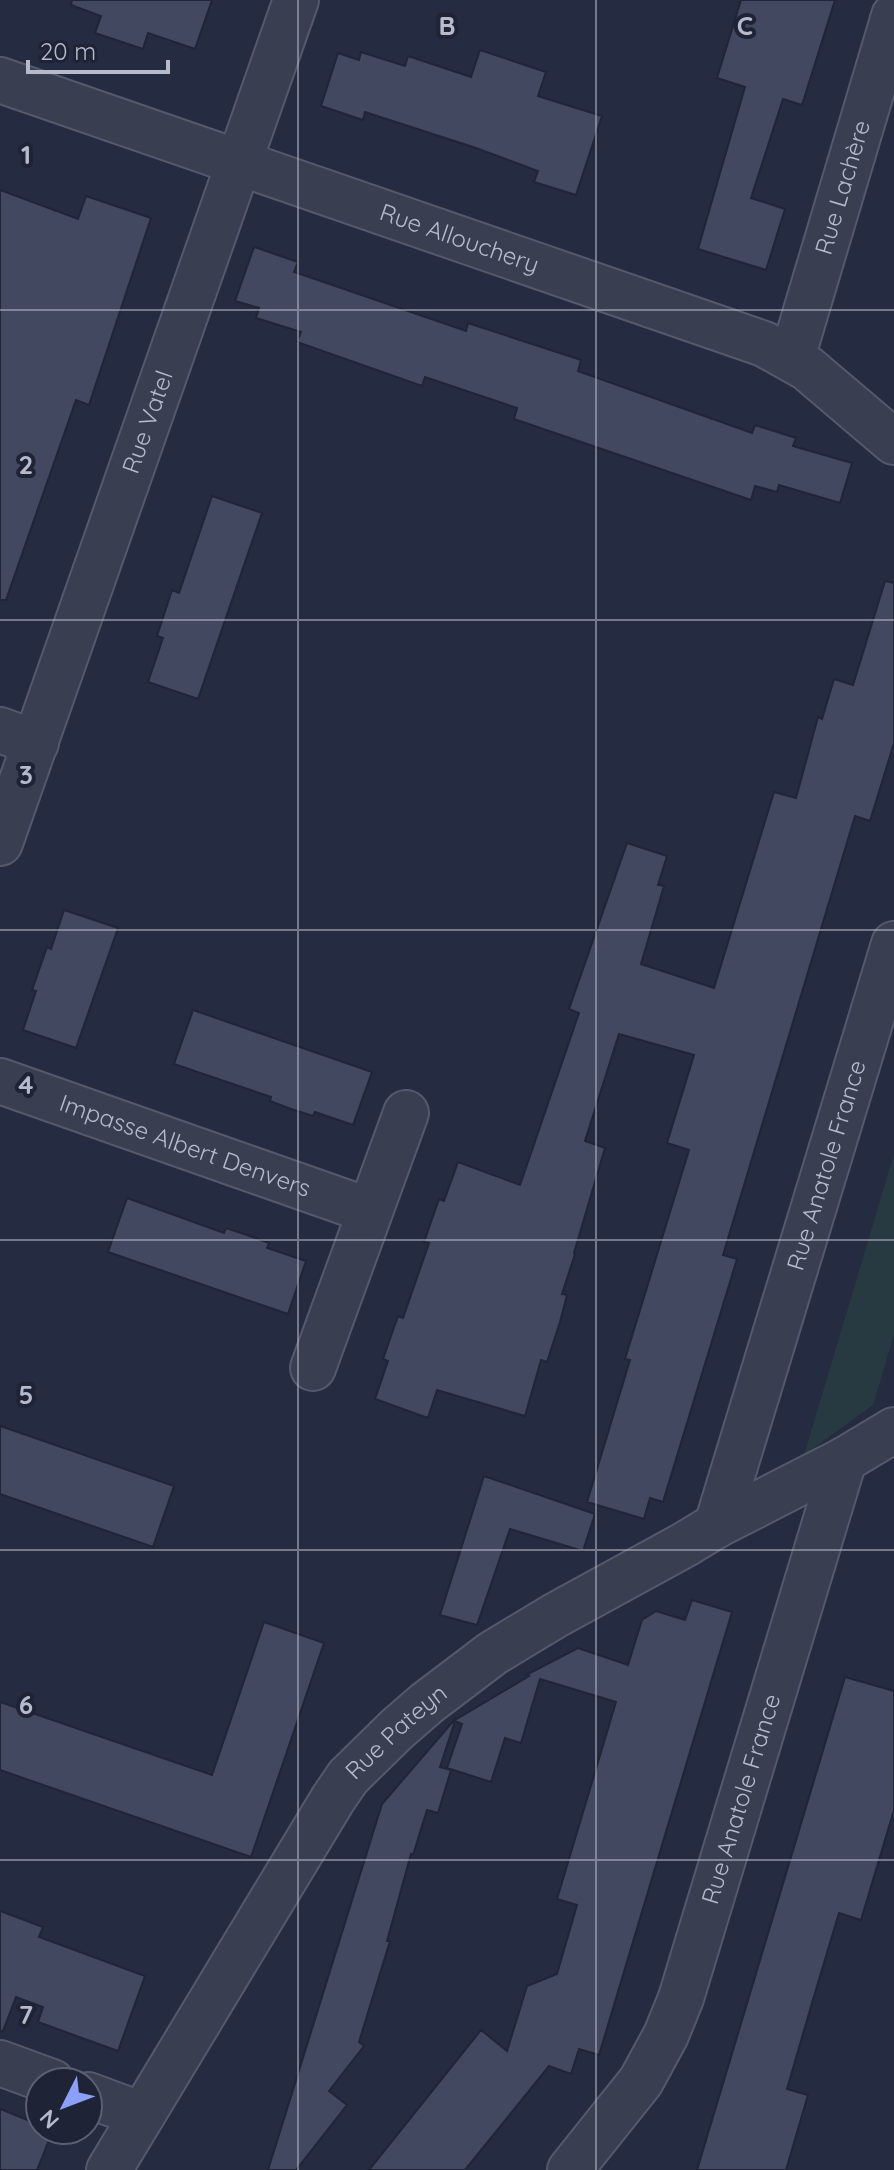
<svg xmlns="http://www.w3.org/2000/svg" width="894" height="2170" viewBox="0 0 894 2170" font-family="Quicksand,sans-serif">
  <rect width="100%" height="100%" fill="#252b40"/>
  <path fill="#273941" d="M894 1154V1335L873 1405 804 1455Z"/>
  <path fill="#414860" stroke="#202537" stroke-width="2" d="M72 0H212L195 49 148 33 143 49 95 33 101 16 71 5Z
    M741 0H835L802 105 783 99 751 198 785 209 766 270 698 249 745 87 717 78Z
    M480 50 546 72 538 96 602 116 576 195 534 182 538 171 473 147 365 112 363 120 321 106 338 53 359 60 361 52 405 66 408 56 471 77Z
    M0 190 78 219 86 196 151 218 89 405 76 400 6 600H0Z
    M254 247 298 262 294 272 466 331 468 323 581 360 578 371 752 433 755 425 796 438 793 446 852 463 840 503 779 485 777 492 755 486 751 500 514 419 517 408 425 377 422 386 297 342 301 332 256 318 259 308 235 301Z
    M212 496 262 513 198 699 148 682 163 638 157 636 172 590 179 593Z
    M885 581 894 583V743L870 821 855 816 723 1255 737 1259 663 1502 650 1498 644 1519 587 1502 630 1360 625 1359 689 1150 667 1143 694 1055 619 1034 585 1141 605 1148 574 1253 575 1254 562 1294 567 1295 560 1322 547 1362 541 1360 525 1416 437 1390 428 1418 375 1399 388 1361 383 1359 398 1316 403 1318 429 1243 424 1242 439 1199 444 1201 458 1162 520 1185 579 1013 569 1009 627 843 667 856 658 885 664 886 641 964 714 988 774 792 796 798 818 717 822 719 834 679 853 685Z
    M64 910 118 928 76 1048 23 1030 36 991 32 990 47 947 51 949Z
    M193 1010 372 1072 353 1125 315 1112 313 1116 291 1109 270 1101 271 1097 174 1064Z
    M127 1198 224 1233 226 1228 247 1235 269 1243 267 1248 306 1261 288 1314 108 1252Z
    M0 1426 174 1486 153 1547 0 1494Z
    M484 1476 595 1514 583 1551 510 1529 477 1625 440 1615Z
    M692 1600 732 1612 599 2055 579 2049 571 2074 549 2066 465 2170H369L481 2030 507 2051 527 1986 557 1974 577 1905 557 1899 616 1702 540 1679 521 1743 505 1738 491 1782 447 1768 462 1724 455 1721 440 1767 451 1770 438 1813 427 1810 413 1855 411 1854 387 1941H390L359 2042 364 2046 329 2091 347 2105 296 2170H268L382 1804 456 1718 455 1720 529 1676 526 1675 578 1648 628 1665 642 1620 656 1611 685 1620Z
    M264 1622 324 1643 251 1857 0 1770V1702L212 1775Z
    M845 1677 894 1691V1810L861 1920 839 1913 812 2003 787 2089 808 2095 786 2170H697Z
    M0 1911 43 1927 39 1937 145 1976 118 2051 38 2022 43 2007 16 1997 3 2031H0Z
    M0 2109 40 2125V2130H53L37 2170H0Z"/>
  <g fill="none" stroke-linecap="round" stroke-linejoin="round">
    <defs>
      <g id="minor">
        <path id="s1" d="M0 80 764 344 807 368 894 442"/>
        <path id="s2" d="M792 358 894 16"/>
        <path d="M0 730 36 743"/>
        <path id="s3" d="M0 843 296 0"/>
        <path id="s4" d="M0 1081 370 1211"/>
        <path d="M313 1368 406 1113"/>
        <path id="s5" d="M717 1525 894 944"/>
        <path d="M0 2063 52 2082"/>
        <path d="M88 2095 142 2115"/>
        <path id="s6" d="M109 2170 333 1799 348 1777 397 1729 427 1703 493 1653 556 1615 684 1545 717 1525 844 1460 894 1430"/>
        <path id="s7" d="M570 2170 641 2081 666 2035 681 1998 844 1460"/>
      </g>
    </defs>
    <use href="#minor" stroke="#54596b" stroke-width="48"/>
    <use href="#minor" stroke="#393e50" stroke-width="44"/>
  </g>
  <path fill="none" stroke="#b6bacb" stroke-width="2" stroke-opacity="0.55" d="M298 0V2170M596 0V2170M0 310H894M0 620H894M0 930H894M0 1240H894M0 1550H894M0 1860H894"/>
  <g text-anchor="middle" stroke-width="8" stroke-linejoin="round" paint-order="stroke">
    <g font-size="24" fill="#b6bacb" stroke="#1e2335">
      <text dy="8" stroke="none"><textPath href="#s2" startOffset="178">Rue Lachère</textPath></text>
      <text dy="8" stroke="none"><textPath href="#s1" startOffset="486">Rue Allouchery</textPath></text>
      <text dy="8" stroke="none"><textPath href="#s3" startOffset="446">Rue Vatel</textPath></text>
      <text dy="8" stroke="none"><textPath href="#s4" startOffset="196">Impasse Albert Denvers</textPath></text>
      <text dy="8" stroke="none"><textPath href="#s5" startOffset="376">Rue Anatole France</textPath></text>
      <text dy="8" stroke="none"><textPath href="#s6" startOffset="526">Rue Pateyn</textPath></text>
      <text dy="8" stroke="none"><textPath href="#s7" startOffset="414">Rue Anatole France</textPath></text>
    </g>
  </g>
  <g font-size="26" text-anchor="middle" font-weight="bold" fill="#b6bacb" stroke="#1e2335" stroke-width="8" stroke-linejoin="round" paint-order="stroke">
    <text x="447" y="35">B</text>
    <text x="745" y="35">C</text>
    <text x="26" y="164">1</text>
    <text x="26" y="474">2</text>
    <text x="26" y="784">3</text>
    <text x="26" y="1094">4</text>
    <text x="26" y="1404">5</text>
    <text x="26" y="1714">6</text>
    <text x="26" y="2024">7</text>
  </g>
  <g transform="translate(64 2106) rotate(228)"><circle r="38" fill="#1e2335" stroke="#5b5f71" stroke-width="2"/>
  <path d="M0-6L14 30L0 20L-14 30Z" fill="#8da0f9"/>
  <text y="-12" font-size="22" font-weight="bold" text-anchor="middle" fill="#b6bacb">N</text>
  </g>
  <path d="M28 60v12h140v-12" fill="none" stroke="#b6bacb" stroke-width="4"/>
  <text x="40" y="60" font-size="24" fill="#b6bacb" stroke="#1e2335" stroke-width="6" paint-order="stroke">20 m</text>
</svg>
